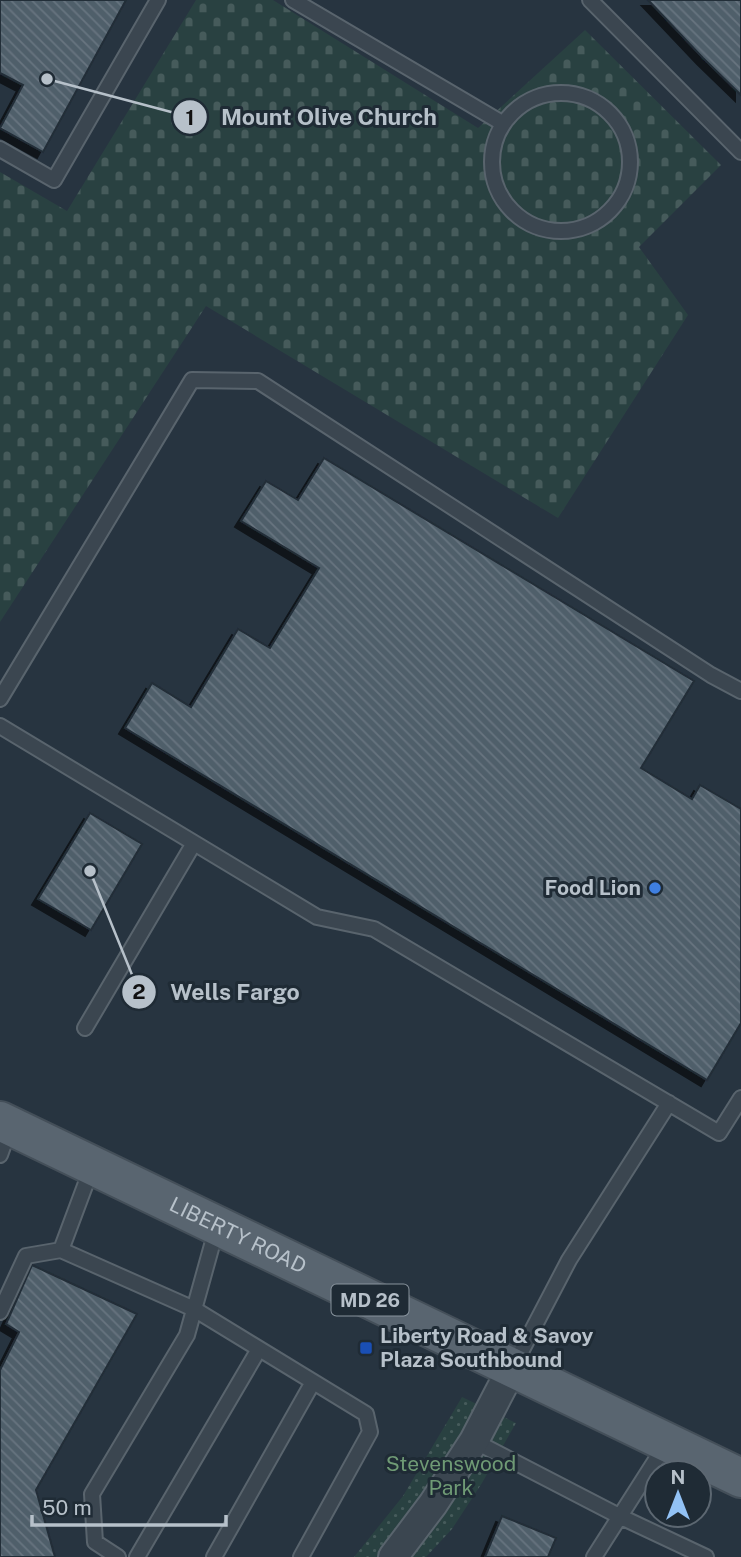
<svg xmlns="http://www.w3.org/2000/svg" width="741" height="1557" viewBox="0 0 741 1557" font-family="'Public Sans',sans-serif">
  <defs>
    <pattern id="cemetery-stones" width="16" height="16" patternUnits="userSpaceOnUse" patternTransform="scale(1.75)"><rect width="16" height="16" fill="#294141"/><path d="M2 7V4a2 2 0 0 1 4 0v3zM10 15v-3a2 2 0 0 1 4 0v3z" fill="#465b5b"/></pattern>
    <pattern id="park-dots" width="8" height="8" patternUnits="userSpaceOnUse" patternTransform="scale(1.75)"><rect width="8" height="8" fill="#294141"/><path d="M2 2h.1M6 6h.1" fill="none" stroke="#465b5b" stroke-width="1.8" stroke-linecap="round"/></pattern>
    <pattern id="building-back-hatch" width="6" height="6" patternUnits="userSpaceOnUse" patternTransform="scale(1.75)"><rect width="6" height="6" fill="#505f6b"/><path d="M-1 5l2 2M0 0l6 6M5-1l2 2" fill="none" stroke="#67747f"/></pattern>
    <filter id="shadow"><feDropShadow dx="-6" dy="6" stdDeviation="0" flood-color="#0009"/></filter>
  </defs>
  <rect width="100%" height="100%" fill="#273440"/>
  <path fill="url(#cemetery-stones)" d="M196 0H273L478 128 585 30 721 165 639 247 688 315 558 518 206 306 0 622V172L67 211Z"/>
  <path fill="url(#park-dots)" d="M462 1397 516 1423 482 1483 452 1529 426 1557H354L403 1496Z"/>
  <path fill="url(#building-back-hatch)" stroke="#222d37" stroke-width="2" filter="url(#shadow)" d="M0 0H126L43 152 0 128 23 85 0 73Z
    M648 0H741V95L703 58Z
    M324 458 694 681 641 768 692 799 700 785 741 809V1023L707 1080 125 728 152 683 191 707 238 629 270 648 319 568 241 521 266 481 298 500Z
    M90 813 142 844 91 930 38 899Z
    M32 1265 137 1314 36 1490 55 1557H0V1370L19 1332 6 1324Z
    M502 1516 556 1538 548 1557H485Z"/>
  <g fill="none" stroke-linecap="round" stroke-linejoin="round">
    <defs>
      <path id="service" d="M293 0 502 123
        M590 0 741 152
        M492 162a69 69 0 1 1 138 0a69 69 0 1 1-138 0Z
        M0 149 54 180 158 0
        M0 699 192 380 258 381 711 675 741 691
        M0 726 317 917 374 929 719 1133 741 1098
        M85 1028 194 843
        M0 1155 10 1127
        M92 1167 61 1250 194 1309 366 1414 370 1432 301 1557
        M0 1312 26 1256 61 1250
        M513 1367 569 1260 669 1103
        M474 1441 619 1516 706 1557
        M118 1557 95 1542 92 1494 187 1335 217 1227
        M137 1557 259 1349
        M214 1557 313 1382
        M594 1557 666 1444"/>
      <path id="minor" d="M393 1557 433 1504 474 1441 512 1368"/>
      <g id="primary">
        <path id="s1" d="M0 1121 741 1478"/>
      </g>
    </defs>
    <use href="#service" stroke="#59646d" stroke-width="18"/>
    <use href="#minor" stroke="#59646d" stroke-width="32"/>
    <use href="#primary" stroke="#444f59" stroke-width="42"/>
    <use href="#service" stroke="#3b4650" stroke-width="14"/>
    <use href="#minor" stroke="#3b4650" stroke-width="28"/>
    <use href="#primary" stroke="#596570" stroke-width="38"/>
  </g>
  <circle fill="#3f7fe0" stroke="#1f2b35" stroke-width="2.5" cx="655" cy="888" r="7"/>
  <rect fill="#1a4fb4" stroke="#1f2b35" stroke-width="2.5" x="359" y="1341" width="14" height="14" rx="3.5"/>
  <g text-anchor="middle" stroke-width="6" stroke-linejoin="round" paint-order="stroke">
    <rect fill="#1f2b35" stroke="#89949d" stroke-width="2" x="331.5" y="1284.5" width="77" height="31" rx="5"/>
    <g font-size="19" font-weight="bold" fill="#b7c1ca">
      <text x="370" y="1307">MD 26</text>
    </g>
    <g font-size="21" font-weight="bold" fill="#b7c1ca" stroke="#1f2b35" text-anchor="end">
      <text x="641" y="895">Food Lion</text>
      <text x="380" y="1343" text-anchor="start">Liberty Road &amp; Savoy<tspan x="380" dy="24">Plaza Southbound</tspan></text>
    </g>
    <g font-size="21" fill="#b7c1ca" stroke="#1f2b35">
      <text dy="7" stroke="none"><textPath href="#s1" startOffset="264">LIBERTY ROAD</textPath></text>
    </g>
    <g font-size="21" fill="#6f9a75" stroke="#1f2b35">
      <text x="451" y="1471">Stevenswood<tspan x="451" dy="24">Park</tspan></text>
    </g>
  </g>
  <path fill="none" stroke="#b7c1ca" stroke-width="2.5" d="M47 79L190 117M90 871L139 992"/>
  <g fill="#b7c1ca" stroke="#1f2b35" stroke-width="2.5">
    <circle cx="47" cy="79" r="7"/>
    <circle cx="90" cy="871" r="7"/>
    <circle cx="190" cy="117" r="18"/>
    <circle cx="139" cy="992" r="18"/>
  </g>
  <g font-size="21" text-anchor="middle" font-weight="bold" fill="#111">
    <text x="190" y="125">1</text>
    <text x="139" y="999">2</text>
  </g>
  <g font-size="23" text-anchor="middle" font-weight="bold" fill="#b7c1ca" stroke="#1f2b35" stroke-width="6" stroke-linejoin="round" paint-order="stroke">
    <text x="329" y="125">Mount Olive Church</text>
    <text x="235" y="1000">Wells Fargo</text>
  </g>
  <g transform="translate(678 1494)"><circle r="33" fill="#1f2b35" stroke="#5c6771" stroke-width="2"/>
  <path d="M0-5L12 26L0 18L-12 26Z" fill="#92c2f5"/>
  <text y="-10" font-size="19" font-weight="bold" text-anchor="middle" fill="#b7c1ca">N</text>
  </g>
  <path d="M32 1515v10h194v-10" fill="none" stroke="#b7c1ca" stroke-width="3.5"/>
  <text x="42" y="1515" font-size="21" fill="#b7c1ca" stroke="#1f2b35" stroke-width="5" paint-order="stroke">50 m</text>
</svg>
